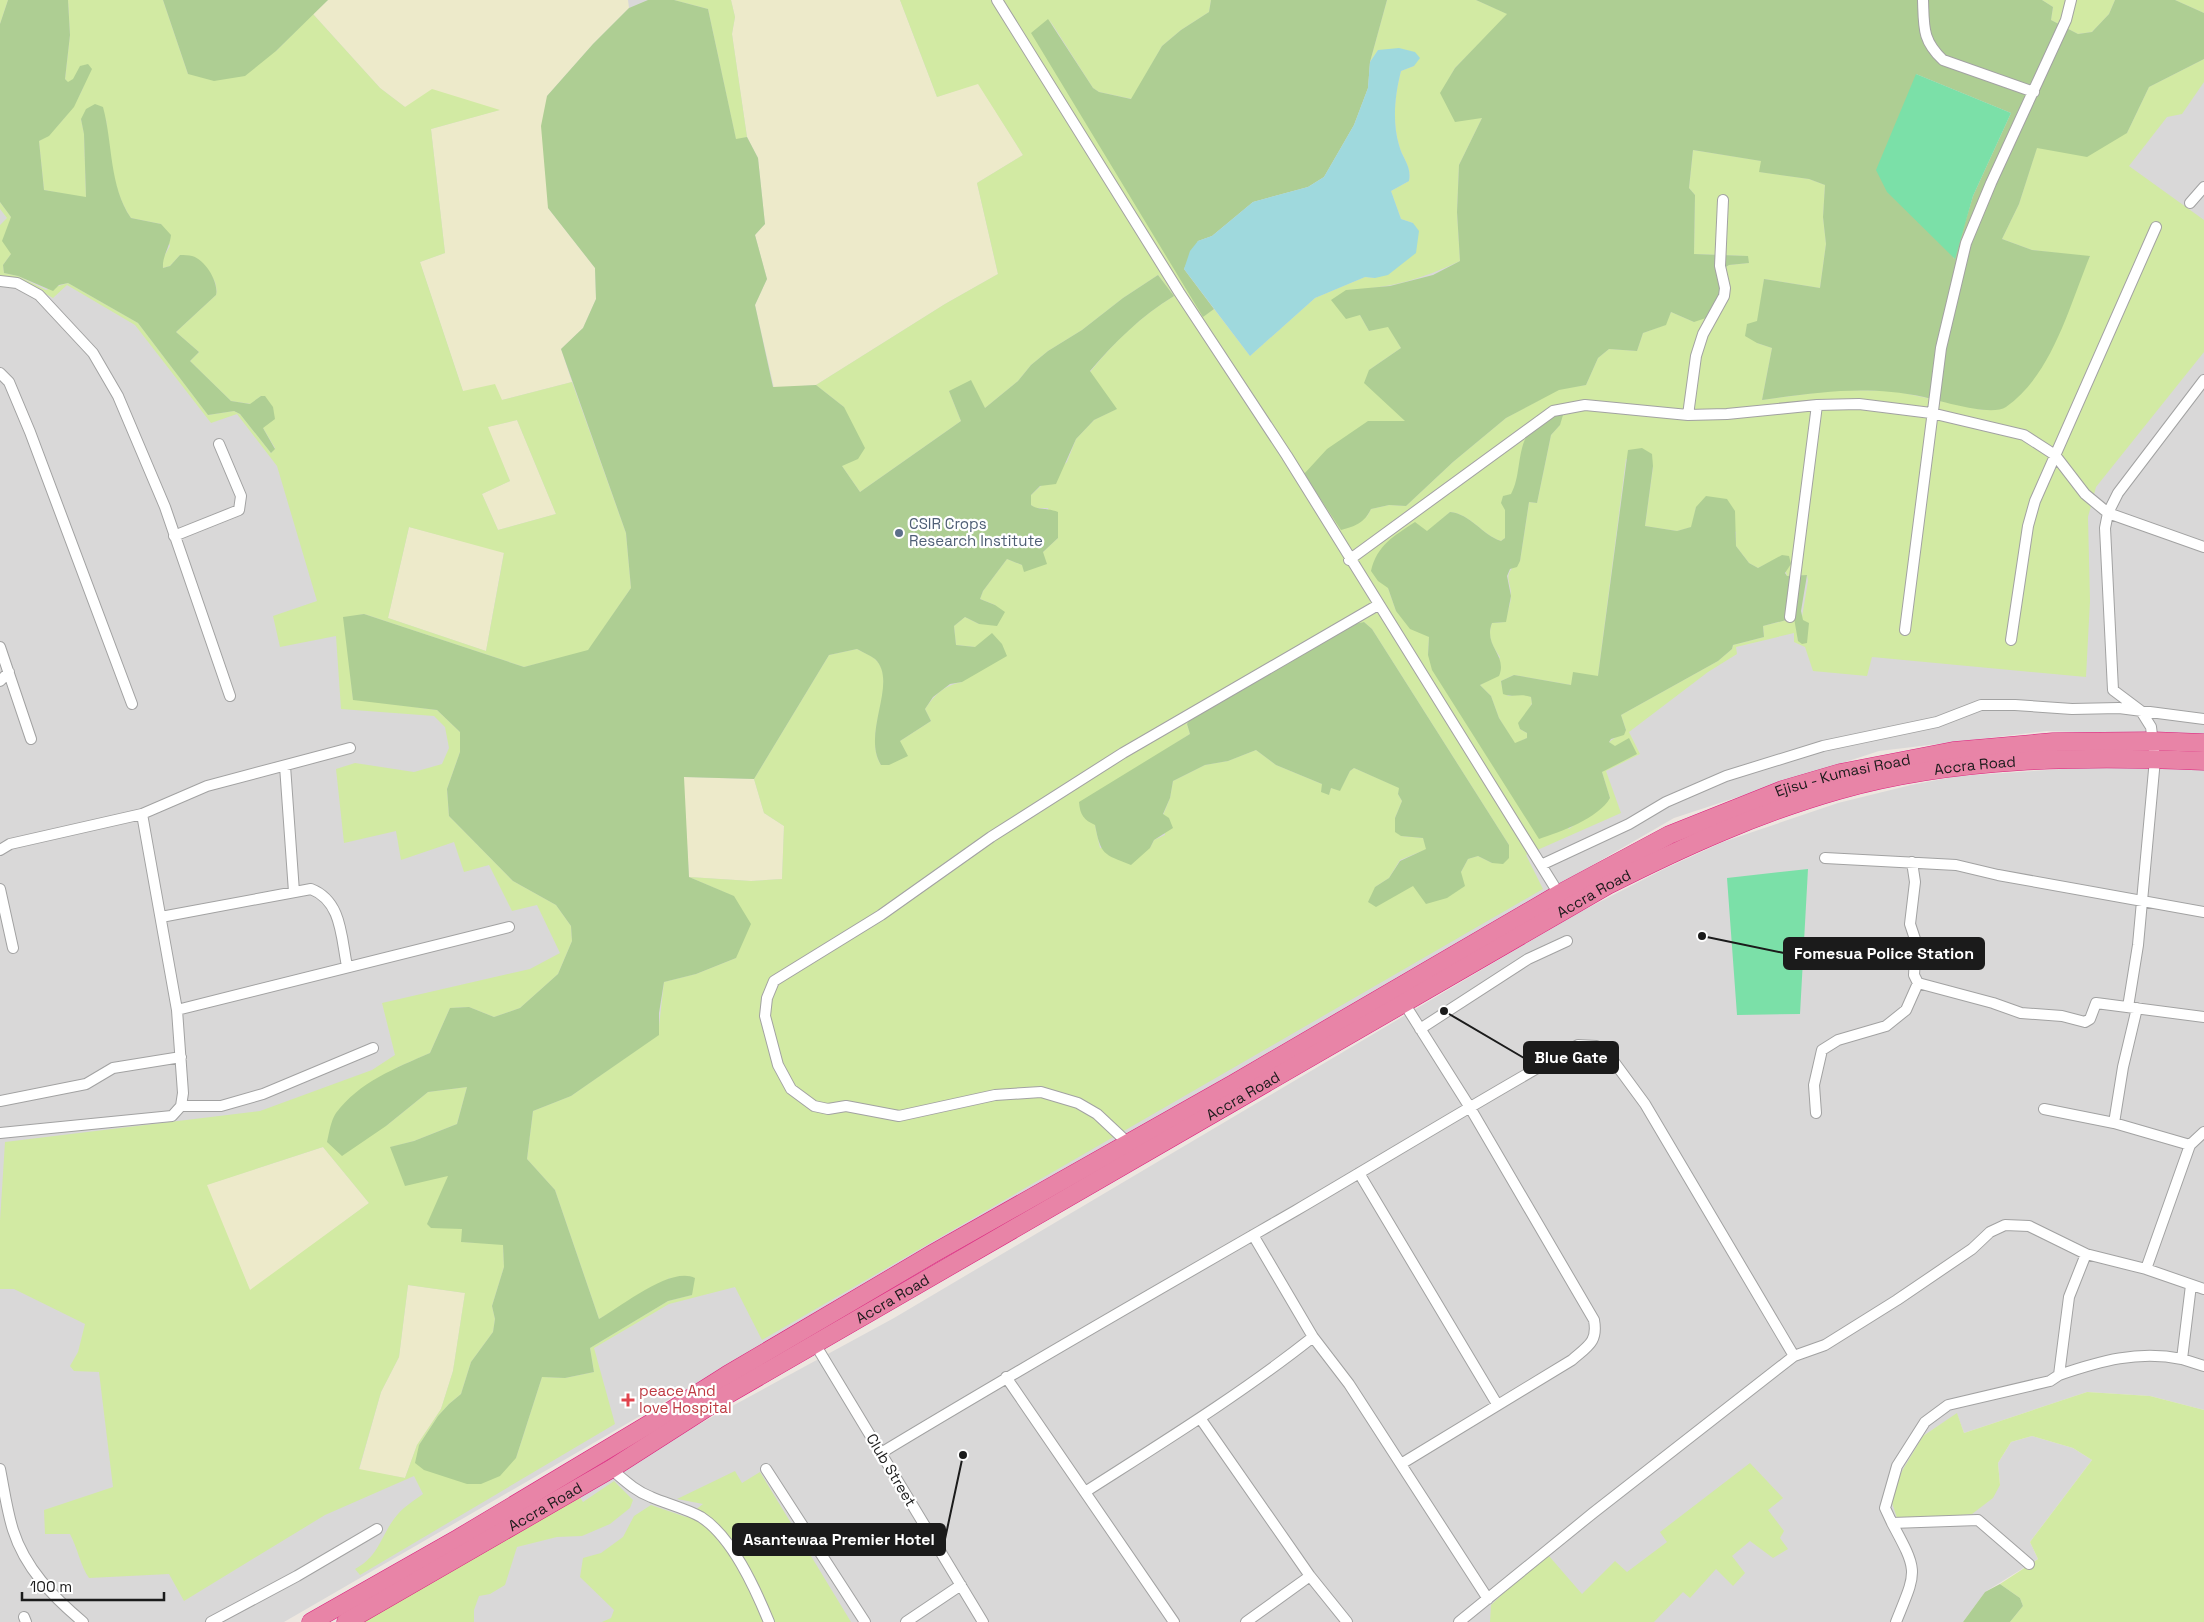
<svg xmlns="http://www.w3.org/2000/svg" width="2204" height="1622" viewBox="0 0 2204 1622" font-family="'Space Grotesk',sans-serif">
  <rect width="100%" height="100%" fill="#ede7e0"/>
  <path fill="#d9d8d8" d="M0 0H2204V736L2047 731 1879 751 1674 818 284 1622H0Z
    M2093 767 2204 770V1410L2150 1396 2087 1392 1964 1433 1957 1414 1923 1436 2000 1485 1998 1463 2011 1442 2032 1436 2073 1448 2092 1460 2030 1542 2038 1559 1985 1592 1963 1622H354L578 1490 894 1318 1576 914 1664 869 1723 842 1838 803 1911 785 1958 776Z"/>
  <path fill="#edeaca" d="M328 0H628L629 8 593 44 547 96 548 208 595 268 596 299 583 328 561 349 572 382 502 400 463 391 420 262 445 253 431 129 499 110 405 107 380 88 313 14Z
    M731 0H900L937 97 978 83 1023 155 977 183 998 274 945 304 816 385 774 388 755 305 767 279 755 235 765 224 758 158 747 137 732 34 735 17Z
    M517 420 556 514 498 530 482 494 510 481 487 427Z
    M409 527 504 552 486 651 388 618Z
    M683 777 754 779 764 813 784 826 782 879 751 881 689 877Z
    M323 1147 369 1203 250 1291 206 1185Z
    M408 1285 465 1293 453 1371 441 1409 417 1445 405 1478 359 1470 381 1392 399 1357Z"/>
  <path fill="#d2eaa3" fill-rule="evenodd" d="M0 0H8L0 24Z
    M68 0H163L188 74 276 51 313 14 380 88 405 107 432 89 500 110 431 129 445 253 420 262 463 391 495 384 502 400 572 382 626 533 631 588 588 651 524 667 364 614 344 618 353 699 437 710 460 732V752L447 789 449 816 513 881 556 905 571 926 572 941 558 974 520 1008 494 1017 469 1007 450 1008 430 1053 396 1068 386 1126 428 1092 467 1087 457 1124 414 1141 391 1147 449 1176 440 1196 462 1229V1242L503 1244 504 1267 492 1306 495 1319 493 1332 471 1362 461 1394 449 1404 438 1416 419 1445 516 1458 542 1377 565 1378 594 1372 590 1348 668 1301 692 1295 670 1278 599 1319 555 1190 527 1159 533 1111 571 1096 658 1035 664 982 696 974 736 958 733 896 689 877 751 881 782 879 784 826 764 813 754 779 829 655 857 649C862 652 871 655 875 659 900 682 861 733 881 765H889L900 741 931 721 925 709C935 694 945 685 962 682L975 647 956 645 954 626 965 617 979 624 995 605 980 599 983 591 1007 559 1022 565 1043 552 1058 538 1048 508H1035L1031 505V495L1067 462 1076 439 1094 420 1116 409 1090 372C1114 342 1141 316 1174 296L1158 275 1123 298 1082 330 1048 351 1031 365 1018 381 985 408 949 391 961 421 860 492 842 466 844 407 816 385 945 304 998 274 977 183 1023 155 978 84 937 97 900 0H1211L1209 12 1181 30 1162 46 1132 99 1099 92 1093 88 1049 19 1179 276 1203 316 1214 309 1250 356 1315 298 1365 277 1375 278 1413 223 1401 219 1391 191 1409 181C1412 166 1402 158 1399 145 1392 121 1395 94 1401 71L1414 66 1378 50 1370 62 1387 0H1476L1508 14 1455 68 1441 93 1446 102 1482 118 1459 165 1457 212 1460 261C1423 279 1387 289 1346 290L1369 331 1388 326 1401 348 1369 370 1406 422 1366 519 1371 509 1389 505 1406 506 1453 462 1506 418 1559 389 1586 385 1598 358 1609 349 1637 351 1643 333 1665 325 1671 312 1694 322 1718 272 1729 265 1749 263 1747 256 1694 254 1695 195 1689 188 1693 150 1762 161 1760 172 1809 179 1825 185 1823 217 1826 244 1820 288 1764 279 1757 343 1772 348 1762 400 1837 390 1894 391 1983 410 2090 257 2032 250 2002 239 2019 204 2037 147 2127 133 2149 87 2204 59V82L2182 114 2167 117 2129 166 2204 220V352L2096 487 2088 517 2090 601 2086 677 1872 657 1867 676 1813 671 1805 647 1794 642V633L1736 647 1737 654 1708 672 1629 732 1640 754 1606 771 1621 813 1526 855 1543 889 762 1340 735 1287 669 1304 594 1348 615 1424 360 1575 355 1569C381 1555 381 1533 398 1514 405 1506 415 1500 423 1494L414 1476 325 1515 184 1601 169 1574 89 1578C80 1565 78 1549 70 1534H45L44 1510 113 1487 99 1372 74 1371 70 1366 78 1352 85 1324 14 1289H0V1221L5 1142 260 1111 372 1070 395 1055 382 1003 530 969 560 953 537 905 512 911 489 865 464 872 454 842 401 860 396 831 344 843 336 769 355 763 414 772 442 764 449 748 445 727 434 716 341 709 336 636 280 647 273 616 317 601 277 466 237 414 211 423 135 325 67 285 53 298 19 279 0 277V225L7 218 0 209V202L11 217V254L3 265 4 273 18 276 46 290 68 283 138 323 208 415 234 411 240 414 271 453 275 448 263 428 261 396 251 404 231 401 190 361 199 352 176 332 216 295C220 273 197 264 180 255L170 266 163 268 162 260 170 246 161 224 131 218C112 190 109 152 106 119H81L84 133 86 198 44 190 39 141C56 132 78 103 84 85L73 80 68 83 65 79 70 35ZM517 420 556 514 498 530 482 494 510 481 488 427ZM1560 425 1551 435 1537 503 1529 502 1520 561C1500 577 1512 579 1511 598 1510 606 1507 614 1505 622L1492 623C1487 637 1492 645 1500 657L1489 680 1480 685 1491 696 1499 718 1515 744 1527 738V733L1520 729 1532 703 1531 697 1524 694 1508 696 1502 687 1501 681 1514 675 1571 685 1598 676 1626 459 1653 467 1645 526 1677 531 1692 527 1696 507 1736 532V546L1749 563 1758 568 1782 556 1787 576 1807 575 1808 581 1798 641 1795 618 1763 626 1764 637 1733 645 1732 649 1718 661 1621 715 1626 730 1609 742 1615 747 1621 743 1602 772 1610 798 1569 829 1428 655 1429 637 1396 611 1388 588 1427 532 1450 512C1471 514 1482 535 1501 541L1505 538V510L1516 485 1523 445ZM409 527 504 553 486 651 388 618ZM1364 622 1372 629 1509 845 1492 863 1478 856 1468 859 1461 872 1414 886 1375 887 1389 878 1400 860 1427 849 1423 838 1401 836 1395 818 1402 801 1398 794 1400 788 1354 768 1350 771 1340 790 1331 788 1329 794 1322 784 1276 765 1256 750 1228 761 1205 765 1173 781 1170 798 1163 815 1165 835 1154 840 1150 848H1100L1095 825 1140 766 1190 734 1187 724ZM323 1147 369 1203 250 1290 207 1185ZM408 1285 465 1293 453 1371 441 1409 417 1445 405 1478 359 1469 381 1392 399 1357Z
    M674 0H731L735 17 732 34 747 137 736 140 708 9Z
    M2042 0H2115L2109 14 2092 32 2078 34 2051 20 2053 7Z
    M2175 0H2204V13Z
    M2087 1392 2150 1396 2204 1410V1622H2010L2023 1606 2020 1598 2000 1584 2038 1559 2030 1542 2092 1460 2073 1448 2032 1436 2011 1442 1998 1463 2000 1485 1993 1498 1972 1514 1898 1521 1891 1500 1902 1471 1923 1436 1957 1413 1964 1433Z
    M1750 1463 1783 1498 1768 1510 1784 1531 1780 1538 1788 1549 1773 1558 1750 1541 1732 1556 1745 1573 1733 1586 1716 1569 1690 1598 1683 1592 1654 1622H1490L1491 1605 1517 1580 1549 1556 1582 1594 1615 1561 1627 1572 1667 1542 1660 1532Z
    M735 1471 742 1483 760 1472 851 1622H602L611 1618 614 1610 580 1577 583 1558 601 1553 623 1537 634 1516 651 1505 686 1517 703 1504 677 1499Z
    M614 1481 633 1500 630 1508 610 1524 582 1536 557 1537 517 1547 505 1585 490 1594 479 1596 474 1610V1622H352L576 1492 583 1502Z"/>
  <path fill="#aece93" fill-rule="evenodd" d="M8 0H68L70 35 65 79 68 82 73 79 80 66 88 64 92 69 74 107 49 136 39 141 44 190 86 197 84 134 81 119 86 109 95 104 103 107C113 144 109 186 131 218L161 224 171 235C170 247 162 256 163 268L170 266 180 255C184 255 189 255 192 256 206 260 219 283 216 295L176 332 199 352 190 361 231 401 250 404 261 396H265L273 407 275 419 263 428 275 449 271 453 240 414 234 411 208 415 138 323 68 283 59 285 53 291 18 276 4 273 3 265 11 254 2 241 11 217 0 202V24Z
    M163 0H328L276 51 245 76 214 81 188 74Z
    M648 0H674L708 9 736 139 747 137 758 158 765 224 755 235 767 279 755 305 773 387 816 385 844 407 865 448 858 459 842 466 860 492 961 421 949 391 971 380 985 408 1018 381 1031 365 1048 351 1082 330 1123 298 1158 275 1174 296C1141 316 1115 342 1090 371L1117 409 1094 420 1076 439 1056 484 1040 486 1031 495V505C1037 510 1049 508 1058 512V538L1043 552 1047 564 1024 572 1022 565 1007 559 983 591 980 599 995 605 1005 612 997 626 979 624 965 617 954 626 956 645 975 647 992 633 1002 644 1007 656 962 682 950 684 933 697 925 709 931 721 900 741 908 756 889 765H881C861 733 899 682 875 659 870 655 862 652 857 649L829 655 754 779 684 777 689 877 734 896 751 924 736 958 696 974 664 982 659 1013V1035L571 1096 533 1111 527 1159 555 1190 599 1319C621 1307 670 1266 695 1278L692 1295 668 1301 590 1348 594 1372 565 1378 542 1377 516 1458 500 1476 481 1484H467L424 1470 415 1463 419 1445 438 1416 449 1404 461 1394 471 1362 493 1332 495 1319 492 1306 504 1267 503 1245 461 1242 462 1229 431 1228 427 1224 448 1176 405 1186 390 1147 414 1141 457 1124 467 1087 428 1092 386 1126 342 1156 327 1142C329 1133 331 1120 336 1113 359 1082 396 1068 430 1053L450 1008 469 1007 494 1017 520 1008 558 974 572 941 571 926 556 905 513 881 449 816 447 789 460 752V732L437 710 353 700 343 617 364 614 524 667 588 650 631 588 626 533 561 349 583 328 596 299 595 268 548 208 541 126 547 96 593 44 629 8Z
    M1211 0H1387L1370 62 1368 88 1354 125 1324 177 1308 187 1253 202 1212 236 1198 241 1184 269 1214 309 1203 317 1031 33 1048 19 1093 88 1099 92 1131 99 1162 46 1181 30 1209 12Z
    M1476 0H2042L2053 7 2051 20 2078 34 2092 32 2109 14 2115 0H2175L2204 13V59L2149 87 2127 133 2087 157 2037 148 2019 204 2002 239 2032 250 2090 256C2069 307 2052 375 2006 407 1991 417 1942 401 1924 397 1865 385 1821 392 1762 400L1772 348 1757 343 1745 336 1747 324 1757 321 1764 279 1820 288 1826 244 1823 217 1825 185 1809 179 1759 172 1761 161 1693 150 1689 188 1695 195 1694 254 1748 256 1749 263 1729 265 1718 272 1720 294 1709 317 1694 322 1671 312 1666 325 1643 333 1637 351 1609 349 1598 358 1586 385 1559 390 1506 418 1453 462 1406 506 1389 505 1371 509C1364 523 1356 526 1341 530L1304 474 1327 449 1368 421H1405L1364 383 1369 370 1401 348 1388 327 1369 331 1360 315 1346 319 1331 300 1346 290 1390 286 1433 275 1460 261 1457 212 1459 165 1482 118 1455 122 1440 93 1455 68 1507 14ZM1916 74 2011 113 1973 196 1954 259Z
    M1559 412 1563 415 1560 425 1551 435 1537 503 1529 502 1520 561 1517 567 1510 569 1507 576 1511 596 1506 622 1492 623C1483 646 1508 655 1499 676L1480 685 1491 696 1499 718 1515 743 1527 738V733L1520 729 1518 723 1532 704 1531 697C1521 693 1512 698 1503 694L1501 681 1514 675 1571 685 1573 672 1598 676 1628 450 1642 448 1652 454 1653 466 1645 526 1677 531 1691 527 1696 507 1706 496 1727 499 1735 511 1736 546 1749 563 1758 568 1782 555 1789 556 1791 564 1785 573 1787 576 1807 575 1801 611 1803 620 1809 623 1807 643 1802 644 1798 641 1794 618 1763 626 1764 637 1733 645 1732 649 1718 661 1621 715 1626 730 1624 735 1611 739 1609 742 1615 746 1629 738 1637 754 1602 772 1610 798C1599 818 1560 832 1539 839L1432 670 1428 655 1429 637 1410 629 1396 611 1388 588 1378 581 1371 571C1377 545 1394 536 1415 522L1427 531 1450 512C1471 514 1482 535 1501 541L1505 538V510L1501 503 1503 496 1511 494C1522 475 1516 445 1532 429 1539 423 1551 418 1559 412Z
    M1364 622 1372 629 1509 845V858L1503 864 1492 863 1478 856 1468 859 1461 872 1465 886 1447 898 1426 904 1413 886 1376 907 1368 902 1375 887 1389 878 1400 861 1426 849 1423 838 1401 836 1395 832V818L1402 801 1398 794 1399 788 1354 768 1350 771 1340 791 1331 788 1329 795 1321 792 1322 784 1276 765 1256 750 1228 761 1205 765 1173 781 1170 798 1163 814 1169 818 1173 828 1154 840 1150 848 1131 865C1103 854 1101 855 1095 825 1084 820 1080 815 1079 802L1190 734 1187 724 1190 719 1355 624Z
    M2000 1584 2020 1598 2023 1606 2010 1622H1963L1985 1592Z"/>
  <path fill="#7be0a8" d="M1916 74 2011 113 1973 196 1955 259 1887 192 1876 170Z
    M1808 869 1800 1014 1737 1015 1727 878Z"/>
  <path fill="#9fd9dd" d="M1399 48 1415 52 1420 58 1414 66 1401 71C1395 94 1392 122 1399 145 1402 158 1412 166 1409 181L1391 191 1401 219 1413 223 1419 231 1416 253 1388 275 1375 278 1365 277 1315 298 1250 356 1184 269 1190 251 1198 241 1212 236 1253 202 1308 187 1324 177 1354 125 1368 88 1370 62 1378 50Z"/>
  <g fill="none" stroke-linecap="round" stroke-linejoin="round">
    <defs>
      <path id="street" d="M997 0 1179 292 1287 456 1559 894
        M1923 0C1924 27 1922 40 1943 60L2034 92
        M2190 203 2204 187
        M0 281 17 283 39 295 93 353 118 396 165 507 230 696
        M0 373 9 382 30 432 132 704
        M1688 415 1696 356 1703 334 1724 296 1725 288 1720 266 1723 200
        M174 536 239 510 241 496 219 444
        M1349 560 1553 411 1585 405 1688 415 1727 414 1817 405 1859 404 1931 413 2024 435 2055 455 2085 494 2108 513 2204 547
        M1790 617 1817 405
        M1905 630 1941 348 1966 243 1991 183 2066 20 2071 0
        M2011 640 2028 526 2035 501 2156 227
        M0 647 31 739
        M0 681 9 672
        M285 766 294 892
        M0 850 10 844 142 814 207 786 350 748
        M1825 858 1956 865 1998 875 2204 912
        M1912 862 1915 882 1910 924 1916 942 1914 975 1918 983 1993 1003 2021 1013 2062 1016 2085 1022 2090 1019 2096 1003 2204 1017
        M1541 865 1629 824 1666 802 1726 776 1823 746 1937 722 1981 705H2015L2072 709 2119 708 2204 719
        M0 889 13 948
        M161 917 311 889C342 901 341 937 347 966
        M2128 1007 2138 945 2155 759 2151 727 2141 711 2113 690 2105 528 2108 513 2118 493 2204 380
        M177 1010 509 927
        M1420 1029 1528 959 1567 941
        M0 1101 86 1084 113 1068 181 1057
        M181 1106H221L263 1094 373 1048
        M2044 1109 2114 1123 2190 1145
        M1816 1113 1814 1085 1822 1050 1838 1040 1886 1026 1906 1010 1918 983
        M2114 1123 2123 1067 2137 1008
        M0 1133 172 1116 181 1106 183 1093 177 1010 142 814
        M1128 1143 1097 1114 1078 1103 1041 1092 995 1095 899 1116 846 1106 828 1109 814 1106 791 1089 778 1065 765 1016 767 998 774 981 881 915 991 837 1123 753 1378 605
        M1359 1173 1497 1404
        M1253 1235 1313 1337 1349 1384 1488 1599
        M2146 1269 2190 1145 2204 1132
        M2191 1285 2182 1359 2204 1366
        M815 1344 983 1622
        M2059 1375C2100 1361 2138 1350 2182 1359
        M1006 1377 1174 1622
        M1200 1418 1310 1576 1347 1622
        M881 1453C1018 1370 1156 1291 1295 1211 1389 1156 1483 1098 1578 1045L1596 1046 1609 1055 1645 1104 1794 1356
        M1401 1464 1572 1360C1588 1346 1598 1342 1594 1320L1469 1106 1404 1003
        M0 1469C4 1489 7 1511 13 1530 25 1568 53 1597 83 1622
        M611 1469C623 1479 635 1491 651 1497 667 1504 685 1508 701 1517 732 1537 755 1588 769 1622
        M766 1469 865 1622
        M1085 1492C1163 1442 1241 1394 1313 1337
        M1892 1523C1919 1573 1917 1570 1896 1622
        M2029 1564 1978 1520 1892 1523 1885 1508 1897 1466 1925 1422 1948 1405 2050 1381 2059 1375 2069 1297 2086 1254
        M24 1617 26 1622
        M211 1622 297 1576 377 1529
        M906 1622 961 1585
        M1246 1622 1310 1576
        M1459 1622 1593 1513 1794 1356 1825 1345 1897 1300 1972 1249 1990 1232 2005 1225 2029 1226 2086 1254 2146 1269 2204 1289"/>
      <g id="highway">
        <path id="s1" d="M311 1622 459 1538 656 1420 727 1375 934 1253 1233 1084 1559 894 1669 835 1782 790 1840 773 1953 751 2053 742 2153 741 2204 743"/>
        <path id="s2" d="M346 1622 611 1469 725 1396 1608 885C1683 847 1758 813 1839 790 1956 757 2083 756 2204 761"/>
      </g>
    </defs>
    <use href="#street" stroke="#a2a2a2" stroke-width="12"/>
    <use href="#highway" stroke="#db1e7d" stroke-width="19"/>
    <use href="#street" stroke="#fff" stroke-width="10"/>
    <use href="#highway" stroke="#e884a7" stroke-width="18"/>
  </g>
  <circle fill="#5c6f8a" stroke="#fff" stroke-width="2" cx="899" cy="533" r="5"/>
  <path fill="#e0444e" stroke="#fff" stroke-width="2" d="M625.5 1392.5h5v5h5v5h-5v5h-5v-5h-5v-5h5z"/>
  <g text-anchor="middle" stroke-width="4.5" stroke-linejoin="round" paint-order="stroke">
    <g font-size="15" fill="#4e5e75" stroke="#fff" text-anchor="start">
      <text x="909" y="529">CSIR Crops<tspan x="909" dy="17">Research Institute</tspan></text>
    </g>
    <g font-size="15" fill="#1b1b1b" stroke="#fff">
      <text dy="5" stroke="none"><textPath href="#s2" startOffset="1850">Accra Road</textPath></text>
      <text dy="5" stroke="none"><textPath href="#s1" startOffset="1754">Ejisu - Kumasi Road</textPath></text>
      <text dy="5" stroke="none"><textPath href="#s2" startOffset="1445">Accra Road</textPath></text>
      <text dy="5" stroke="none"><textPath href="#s2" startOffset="1040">Accra Road</textPath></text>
      <text dy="5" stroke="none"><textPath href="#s2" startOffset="635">Accra Road</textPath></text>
      <text transform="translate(891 1470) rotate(59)" y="5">Club Street</text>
      <text dy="5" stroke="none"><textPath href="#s2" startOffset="230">Accra Road</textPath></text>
    </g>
    <g font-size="15" fill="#be3a42" stroke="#fff" text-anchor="start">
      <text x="639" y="1396">peace And<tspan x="639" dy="17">love Hospital</tspan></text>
    </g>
  </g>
  <path fill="none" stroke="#1b1b1b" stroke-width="2" d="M1702 936L1784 953M1444 1011L1524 1058M963 1455L945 1539"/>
  <g fill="#1b1b1b" stroke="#fff" stroke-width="2">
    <circle cx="1702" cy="936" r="5"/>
    <circle cx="1444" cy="1011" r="5"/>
    <circle cx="963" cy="1455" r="5"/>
  </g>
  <g fill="#1b1b1b" stroke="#1b1b1b" stroke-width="2">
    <rect x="1784" y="938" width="200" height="31" rx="5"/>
    <rect x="1524" y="1042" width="94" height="31" rx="5"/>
    <rect x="733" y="1524" width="212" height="31" rx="5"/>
  </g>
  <g font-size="16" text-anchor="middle" font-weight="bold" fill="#fff">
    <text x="1884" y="959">Fomesua Police Station</text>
    <text x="1571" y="1063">Blue Gate</text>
    <text x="839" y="1545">Asantewaa Premier Hotel</text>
  </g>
  <path d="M22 1592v8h142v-8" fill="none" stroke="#1b1b1b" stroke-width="2.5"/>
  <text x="30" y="1592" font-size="15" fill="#1b1b1b" stroke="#ffffff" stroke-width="4" paint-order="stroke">100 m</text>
</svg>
